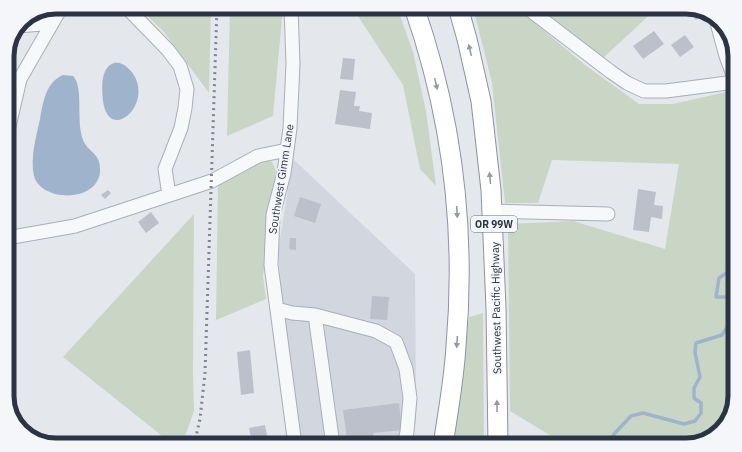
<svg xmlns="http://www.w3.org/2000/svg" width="742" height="452" viewBox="0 0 742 452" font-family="'IBM Plex Sans',sans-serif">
  <rect width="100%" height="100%" fill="#e4e7ec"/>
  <path fill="#d2d6de" d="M293 159 415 274 416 420 411 445H300L286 344 278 251Z"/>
  <path fill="#c9d6c5" d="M138 7H211L209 93 164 32Z
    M230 7H283L273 116 227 136Z
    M352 7H397L413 52 426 111 436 186 420 169 403 85Z
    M473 7H516L585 65 639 104H673L735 90V396L728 420 710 438 686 445H566L510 411 508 224 573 221 665 249 679 164 552 160 538 203H505L492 83Z
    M535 7H658L603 58Z
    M260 160 272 162 276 171 263 276 266 299 216 320 218 185Z
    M194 214 193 370 194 411 182 445H155L161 435 63 357Z
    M483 313 484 445H452L469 317Z"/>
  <path fill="#9fb4cc" d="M114 63C121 62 125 65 130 70 158 101 109 146 103 101 102 88 100 68 114 63Z
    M63 75 73 76C85 88 74 125 85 144 92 154 101 155 100 172 97 203 41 202 34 176 30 158 36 137 40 119 43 102 46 82 63 75Z"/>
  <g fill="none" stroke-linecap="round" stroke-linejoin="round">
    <path stroke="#9fb4cc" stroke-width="3.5" d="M735 148V149
      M609 445 614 434 631 416 643 413 684 424 695 421 701 413V403L694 398V388L700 377 695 352 696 343 722 335 734 317 729 297H716L719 278 735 267"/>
  </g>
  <path fill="#bbc0ca" d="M690 8 705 12 696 20 687 11Z
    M654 31 664 44 643 59 633 46Z
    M685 35 694 47 680 57 671 45Z
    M343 58 355 59 353 80 340 79Z
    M340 90 356 92 354 106H360L359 111 372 113 370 129 335 124Z
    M638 189 656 192 654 205 663 206 662 219 651 217 649 232 633 230Z
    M108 190 111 193 105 199 101 195Z
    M300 197 321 204 315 223 294 216Z
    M151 212 159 223 146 233 138 222Z
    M290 238H296V250L289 249Z
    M372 296 389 297 387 320 370 319Z
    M250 350 254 393 241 395 237 352Z
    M399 403 402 430 373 433 375 445H348L343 410Z
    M265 425 268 441 252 443 249 428Z"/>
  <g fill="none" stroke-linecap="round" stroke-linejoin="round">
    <defs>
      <path id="minor" d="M128 7 131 12 168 50 180 66 187 89 185 108 181 128 165 169 169 195
        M291 7 293 64 290 128 284 173 273 215 271 265 295 445
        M526 7 611 72 627 83 644 91H666L735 82
        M716 19 726 56 735 80
        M19 26 52 23 48 10
        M7 135 20 79 58 13 63 7
        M493 211 608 214
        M7 238 75 226 212 181 258 156 287 150
        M277 309 292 313 315 315 376 331 396 342 406 369 410 398 407 432 404 445
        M315 315 333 445"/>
      <path id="highway" d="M414 7C452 116 466 232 456 346 454 380 448 412 443 445
        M458 7 467 39 481 101 491 190 496 308 498 445"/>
    </defs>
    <use href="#minor" stroke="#a9aeb7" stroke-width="15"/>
    <use href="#highway" stroke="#8b94a3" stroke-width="21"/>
    <use href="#minor" stroke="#f7f8fa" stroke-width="13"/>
    <use href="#highway" stroke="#fff" stroke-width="19"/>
    <path stroke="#7d8696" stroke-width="3" stroke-dasharray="2 4" stroke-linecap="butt" d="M194 445 200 419 205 373 217 7"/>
  </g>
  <defs><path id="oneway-solid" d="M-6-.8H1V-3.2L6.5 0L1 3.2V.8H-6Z"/></defs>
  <g fill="#959aa2">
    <use href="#oneway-solid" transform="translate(470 50) rotate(-103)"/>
    <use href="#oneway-solid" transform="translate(436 84) rotate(77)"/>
    <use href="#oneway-solid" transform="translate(490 178) rotate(-95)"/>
    <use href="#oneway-solid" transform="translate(457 212) rotate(87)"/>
    <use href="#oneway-solid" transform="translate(457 342) rotate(94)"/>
    <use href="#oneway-solid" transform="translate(497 406) rotate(-91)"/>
  </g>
  <g text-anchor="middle" stroke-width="3.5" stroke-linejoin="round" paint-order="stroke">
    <rect fill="#f4f6f9" stroke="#676e7b" stroke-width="1" x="471" y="216" width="46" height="16" rx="3"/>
    <g font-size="10" font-weight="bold" fill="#2b3445">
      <text x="494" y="228">OR 99W</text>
    </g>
    <g font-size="11" fill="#2b3445" stroke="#f4f6f9">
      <text transform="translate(281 179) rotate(-81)" y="4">Southwest Gimm Lane</text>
      <text transform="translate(496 308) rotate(-91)" y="4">Southwest Pacific Highway</text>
    </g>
  </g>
  <path d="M0 0H742V452H0ZM56 14H686A42 42 0 0 1 728 56V396A42 42 0 0 1 686 438H56A42 42 0 0 1 14 396V56A42 42 0 0 1 56 14Z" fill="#f4f6f9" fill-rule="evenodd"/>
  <path fill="none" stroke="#2b3445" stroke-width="5" d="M56 14H686A42 42 0 0 1 728 56V396A42 42 0 0 1 686 438H56A42 42 0 0 1 14 396V56A42 42 0 0 1 56 14Z"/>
</svg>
